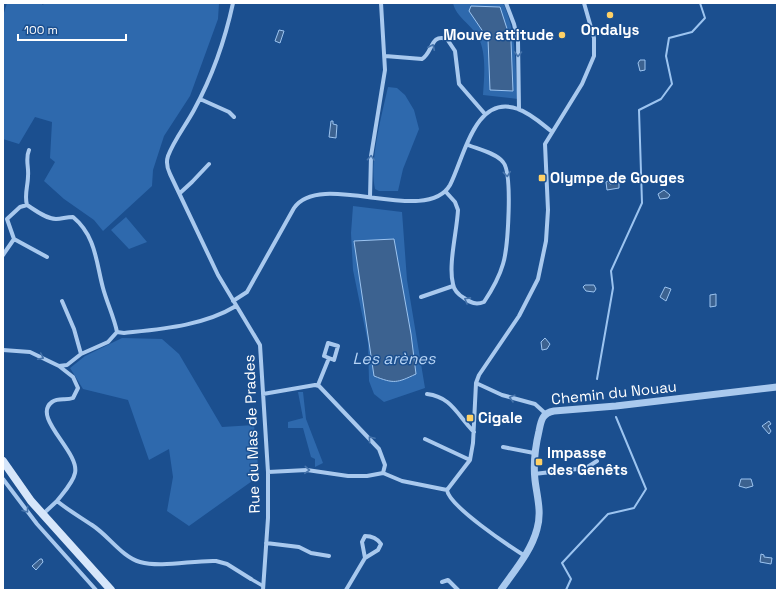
<svg xmlns="http://www.w3.org/2000/svg" width="780" height="593" viewBox="0 0 780 593" font-family="'Space Grotesk',sans-serif">
  <rect width="100%" height="100%" fill="#1b4f8f"/>
  <path fill="#2e69ad" d="M7 3H41L43 5 44 3H219L218 19 190 96 164 136 153 170 152 186 103 231 94 220 64 199 44 181 55 162 50 158 52 122 35 117 19 144 3 139V16Z
    M453 3H503C518 35 514 65 518 99L483 95C484 78 487 53 478 37 471 24 456 17 453 3Z
    M388 87 397 88 405 95 414 110 419 129 403 169 398 191H379L375 189C369 162 382 114 388 87Z
    M353 206 402 212 407 280 425 388 384 402 374 394 369 381 368 343 353 270 351 233Z
    M126 217 147 242 129 249 111 230Z
    M122 338 162 339 179 354 222 427 254 425 259 476 189 526 167 511 173 477 169 449 149 460 128 400 83 389 70 368 85 356Z
    M298 392H303L306 419 323 463 315 467V459L311 457 303 428H288V422L303 418Z"/>
  <path fill="#3c6290" stroke="#9cc4f0" d="M471 6 500 7 511 41 513 91 490 90 488 39 469 11Z
    M279 30 284 31 280 43 275 41Z
    M640 60H645V70L640 71 638 63Z
    M331 121H333V124L337 125 336 138 329 137Z
    M608 181 610 184 619 182V188L607 190 606 182Z
    M664 190 670 195 668 198 660 199 658 194Z
    M394 239 411 334 416 374C397 383 394 384 374 376L354 241Z
    M585 285H594L596 289 594 292 586 291 583 287Z
    M665 287 671 289 666 301 660 297Z
    M716 294V306L710 307V295Z
    M545 338 550 344 547 349 542 350 541 342Z
    M769 421 771 424 768 426 771 431 769 434 762 426Z
    M741 479H751L753 486 746 488 739 486Z
    M761 554 764 555V557L772 558 771 564 760 562Z
    M40 559H42L43 562 36 570 32 566Z"/>
  <g fill="none" stroke-linecap="round" stroke-linejoin="round">
    <path stroke="#9cc4f0" stroke-width="2" d="M597 379 613 288 611 271 642 203 639 110 661 99 672 84 666 56 669 38 692 32 705 18 700 3
      M616 417 646 489
      M566 590 571 579 562 563 608 514 634 508 646 489"/>
    <path stroke="#a9c9ee" stroke-width="3.5" d="M251 579 263 586"/>
    <path stroke="#a9c9ee" stroke-width="4" d="M233 3C225 40 212 77 194 110 186 125 174 140 168 156 166 162 167 168 170 174L218 275 260 345 268 472V518L263 590
      M506 3 514 24 518 41 519 109
      M385 56 422 59C433 53 430 33 447 39L455 51 459 84 485 114
      M200 99 229 112 234 117
      M446 192 455 202 458 210C457 231 448 265 453 284 454 291 459 295 464 298 471 303 476 305 484 302 492 290 499 278 503 264 508 248 513 173 503 162 496 153 478 149 468 145
      M180 193 192 182 209 164
      M370 197 371 156 385 70 381 3
      M27 205C24 195 28 186 28 176 29 167 25 159 29 150
      M14 239 47 257
      M3 255 14 239 7 219 20 207 27 205C35 210 46 219 56 219 62 219 66 217 73 217 96 236 96 262 103 288 107 303 114 317 117 332
      M421 297 453 286
      M62 301 74 329 81 354
      M233 301 247 292 294 208C320 169 426 227 450 185 464 158 475 93 518 109 530 113 541 123 551 131
      M117 332 124 333C161 329 203 326 236 306
      M3 350 30 352 59 366 67 365 81 354 108 342 117 332
      M476 383 502 395 535 404 546 414
      M318 385 329 358 334 360 338 346 328 343 324 356 329 358
      M263 394 315 385 319 386 379 449 385 465 383 473
      M427 394C452 397 457 415 474 432
      M425 439 470 460
      M503 447 534 453
      M268 472 307 470 348 476H367L383 473 402 481 447 490
      M534 474 586 468 597 461
      M3 479 37 524 96 590
      M447 490 470 460 473 443 476 383 479 375 519 316 538 279 546 241 548 210 545 144 582 84 594 56V38L584 3
      M447 490C449 506 509 546 525 556
      M57 501C63 493 73 483 75 473 80 452 31 417 52 402 59 397 66 401 73 398L78 388 73 377 59 366
      M43 514 57 501C68 510 80 517 92 525 109 536 122 557 140 562 162 568 193 560 216 561L227 564 251 579
      M266 543 299 547 311 553 329 556
      M442 582 448 580 458 590
      M346 590 365 558 378 550 381 544C377 538 372 536 365 536L362 542 365 558"/>
    <path stroke="#a9c9ee" stroke-width="7" d="M501 590C514 571 531 552 537 529 542 512 537 497 535 480 533 463 535 448 539 431 541 421 542 413 554 411L616 406 777 387"/>
    <path stroke="#d6e6fa" stroke-width="8" d="M3 461 31 501 111 590"/>
  </g>
  <defs><path id="oneway-chevron" d="M-2-3.5L2.5 0L-2 3.5" fill="none" stroke-width="1.6" stroke-linecap="round" stroke-linejoin="round"/></defs>
  <g stroke="#4674ac">
    <use href="#oneway-chevron" transform="translate(432 47) rotate(-65)"/>
    <use href="#oneway-chevron" transform="translate(518 54) rotate(91)"/>
    <use href="#oneway-chevron" transform="translate(371 158) rotate(-86)"/>
    <use href="#oneway-chevron" transform="translate(507 174) rotate(84)"/>
    <use href="#oneway-chevron" transform="translate(467 300) rotate(-151)"/>
    <use href="#oneway-chevron" transform="translate(41 357) rotate(26)"/>
    <use href="#oneway-chevron" transform="translate(512 398) rotate(-165)"/>
    <use href="#oneway-chevron" transform="translate(371 439) rotate(-130)"/>
    <use href="#oneway-chevron" transform="translate(307 470) rotate(4)"/>
    <use href="#oneway-chevron" transform="translate(26 510) rotate(53)"/>
  </g>
  <g fill="#ffd166" stroke="#1b4f8f" stroke-width="1.5">
    <circle cx="610" cy="15" r="4"/>
    <circle cx="562" cy="35" r="4"/>
    <rect x="538" y="174" width="8" height="8" rx="2"/>
    <rect x="466" y="414" width="8" height="8" rx="2"/>
    <rect x="535" y="458" width="8" height="8" rx="2"/>
  </g>
  <g text-anchor="middle" stroke-width="3" stroke-linejoin="round" paint-order="stroke">
    <g font-size="15" font-weight="bold" fill="#fff" stroke="#1b4f8f" text-anchor="start">
      <text x="610" y="35" text-anchor="middle">Ondalys</text>
      <text x="554" y="40" text-anchor="end">Mouve attitude</text>
      <text x="550" y="183">Olympe de Gouges</text>
      <text x="478" y="423">Cigale</text>
      <text x="547" y="458">Impasse<tspan x="547" dy="17">des Genêts</tspan></text>
    </g>
    <g font-size="15" fill="#fff" stroke="#1b4f8f">
      <text transform="translate(614 393) rotate(-6)" y="5">Chemin du Nouau</text>
      <text transform="translate(252 434) rotate(-92)" y="5">Rue du Mas de Prades</text>
    </g>
    <g font-size="16" font-style="italic" fill="#b5d3f5" stroke="#1b4f8f">
      <text x="394" y="364">Les arènes</text>
    </g>
  </g>
  <rect width="780" height="593" fill="none" stroke="#ffffff" stroke-width="8"/>
  <path d="M18 34v6h108v-6" fill="none" stroke="#ffffff" stroke-width="2"/>
  <text x="24" y="34" font-size="12" fill="#ffffff" stroke="#1b4f8f" stroke-width="3" paint-order="stroke">100 m</text>
</svg>
